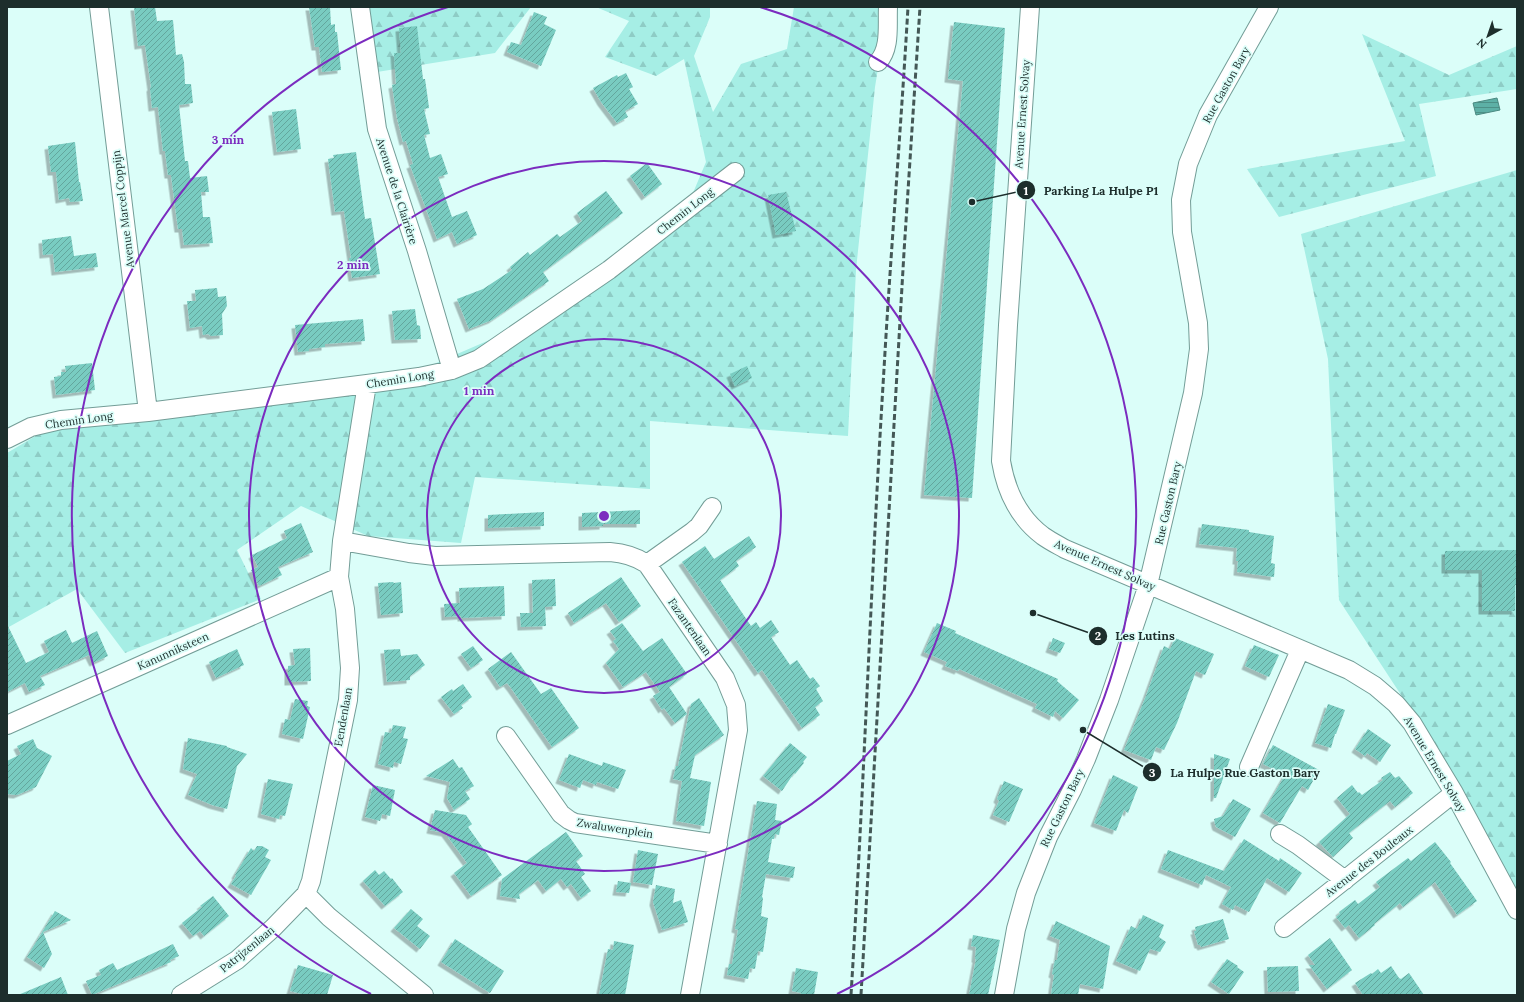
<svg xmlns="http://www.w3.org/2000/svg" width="1524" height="1002" viewBox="0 0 1524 1002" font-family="Lora,serif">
  <defs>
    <pattern id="forest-firs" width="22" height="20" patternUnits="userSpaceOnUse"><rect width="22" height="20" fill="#a6eee5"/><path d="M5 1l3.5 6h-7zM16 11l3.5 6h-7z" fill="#8eccc5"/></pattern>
    <pattern id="water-rules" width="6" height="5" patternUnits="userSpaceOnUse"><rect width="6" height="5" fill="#5db0a6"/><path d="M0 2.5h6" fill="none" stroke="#4c9087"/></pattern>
    <pattern id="building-hatch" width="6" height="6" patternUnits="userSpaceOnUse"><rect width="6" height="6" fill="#79ccc1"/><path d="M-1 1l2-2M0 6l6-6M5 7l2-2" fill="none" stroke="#63a69d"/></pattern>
    <filter id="shadow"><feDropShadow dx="-3.5" dy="3.5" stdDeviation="0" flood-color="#0004"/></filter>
  </defs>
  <rect width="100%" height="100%" fill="#dbfef9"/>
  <path fill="url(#forest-firs)" d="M365 7H531L495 53 377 72Z
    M596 7H710V17L694 56 713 112 741 64 787 49 794 7H888L875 87 856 270 848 436 650 421V489L475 477 461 543 368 536 301 506 237 550 261 599 125 653 77 589 7 628V453L39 434 92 424 376 389 508 332 690 200 706 162 684 59 656 76 605 57 629 21Z
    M1362 34 1449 75 1517 46V89L1419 104 1436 176 1279 217 1247 169 1405 141Z
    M1517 170V892L1465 793 1339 600 1328 359 1301 234Z"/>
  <path fill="url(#water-rules)" stroke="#4a8981" d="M1497 98 1500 110 1476 115 1473 103Z"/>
  <path fill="url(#building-hatch)" filter="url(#shadow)" d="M134 7H155L157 21 173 20 176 55 182 54 184 62 185 84H191L193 103 179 105 185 161H188L190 178 207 176 209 192H201L203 217H210L213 243 184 245 182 229H178L171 175H168L165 151H163L158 107 152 108 150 88 151 87 145 45 138 46Z
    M309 7H330L331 25 335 24V32H337L341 70 322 72 319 47H315Z
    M534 12 547 17 544 24 556 30 541 66 507 52 511 42 521 45Z
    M954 22 1005 28 972 498 924 495 963 81 948 79Z
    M417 26 423 79H425L428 100 429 108 424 109 430 134 424 135 430 158 441 154 448 174 438 177 452 217 467 211 477 235 457 244 452 232 437 239 410 165 413 164 406 141 403 142 397 118 392 85 396 84 394 53H401L399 28Z
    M626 73 633 87 629 89 638 104 625 111 628 117 617 123 601 102 593 88 617 75 618 77Z
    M296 109 301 149 277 152 272 112Z
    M75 142 79 182H80L83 201 70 202 69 198 59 200 56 172H51L48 146Z
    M356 152 365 219 371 218 380 274 352 278 349 258H351L344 211 335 212 328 159 334 158 333 155Z
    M647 163 662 184 645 197 630 176Z
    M606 191 623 213 543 272 549 281 492 320 469 329 457 299 483 289 512 270 510 267 528 252 530 255 557 234 560 237 582 221 577 213Z
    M786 192 796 231 776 235 768 195Z
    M71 236 74 256 96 253 98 267 55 272 53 254 43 255 42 240Z
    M217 288 218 297 226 296 227 306 222 314 223 335 211 336 208 334 203 335 202 326 190 328 187 301H196L195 290Z
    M415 309 417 325 420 326 421 339 395 340 392 311Z
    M363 319 365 341 325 344V347L309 349V351L298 352 295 325Z
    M92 363 95 390 56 395 54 377 61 376V372H66L65 366Z
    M747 366 752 378 735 386 730 374Z
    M640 510V524H603V526L582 527V513Z
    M544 512V526L488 528V515Z
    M301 523 313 552 278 567 282 575 259 586 251 570 258 567 252 555 287 538 284 531Z
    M1202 524 1249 530V532L1274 536 1271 563 1275 564 1274 577 1237 572 1238 561H1236L1237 548 1199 544Z
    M749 536 756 547 736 561 739 566 720 580 751 626 756 622 760 628 771 620 779 632 771 637 790 665 797 660 810 679 813 677 820 686 816 689 823 701 815 707 820 715 802 728 762 670 758 673 682 562 705 546 714 559Z
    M1516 550 1517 585H1515V611H1482V570H1445V551Z
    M621 577 641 606 619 622 606 603 574 623 568 613Z
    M555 579 556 606 545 607 546 626 521 627 520 613H533L532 580Z
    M393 582 394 583 401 582 403 613 381 615 378 583Z
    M504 586 505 616 461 618V616L445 617 444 604 460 603 459 588Z
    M622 623 643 651 662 638 687 674 669 687 687 714 675 723 664 708 662 710 653 696 660 692 646 672 623 687 606 663 619 649 613 641 616 639 610 631Z
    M937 623 956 631 955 633 1058 679 1057 681 1079 700 1063 718 1055 711 1053 717 1035 708 1037 704 959 669 958 671 945 666 947 662 924 652Z
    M7 624 26 663 49 652 44 641 66 630 72 643 97 631 108 656 93 663 89 655 40 676 45 685 29 692 25 683 7 692Z
    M1053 638 1065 643 1060 653 1049 649Z
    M1175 638 1214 654 1205 675 1196 671 1177 723 1164 750 1156 747 1151 760 1124 750 1146 696 1164 646 1170 649Z
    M1254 645 1279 655 1269 677 1245 666Z
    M473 646 483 660 471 668 461 654Z
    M310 648 311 681 288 682V666L295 665 293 649Z
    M237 649 244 665 216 678 209 662Z
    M400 649 401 656 417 654 425 665 410 676V680L387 682 384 650Z
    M511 652 541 694 551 688 579 728 552 747 511 688 507 683 500 687 488 669Z
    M463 684 472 697 461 705 463 708 454 714 441 697 452 689 453 691Z
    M699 698 724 735 695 755 690 778 711 782 704 826 676 821 682 781 673 779 676 766H678L691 704Z
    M295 699 308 701 307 706 310 707 303 739 282 734 285 719 290 720Z
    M1328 704 1345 710 1336 734H1335L1331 748 1315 743Z
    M393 725 406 727 403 738 408 739 401 764 394 762 393 768 378 764 385 732 391 733Z
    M1368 729 1391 745 1380 762 1367 753 1365 756 1355 749Z
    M188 738 227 746V747L247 754 237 766 227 809 212 805 188 795 197 774 183 769Z
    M33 739 37 748 52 756 36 787 17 795 7 794V761L21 754 17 746Z
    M790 743 807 757 803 762 804 763 795 774 794 773 782 791 763 776Z
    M1273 745 1319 770 1308 790 1302 786 1280 823 1263 813 1285 775 1263 764Z
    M569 754 602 766 603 762 626 770 618 789 597 782 596 785 583 780 580 788 559 780Z
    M1214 754 1230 759 1216 798H1214Z
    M453 759 459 768 462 767 474 786 465 791 470 799 454 810 447 798 450 782 426 776Z
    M1390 772 1395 778 1399 776 1413 793 1395 807 1390 801 1349 833 1353 838 1333 857 1319 842 1350 814 1337 798 1352 785 1358 793 1359 792 1362 795 1383 780 1381 778Z
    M1113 775 1138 787 1128 813 1124 810 1116 831 1094 823Z
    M268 779 293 784 285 816 280 815 279 819 261 814Z
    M1004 781 1023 789 1009 822 993 815 999 801 997 799Z
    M373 785 395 790 390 816 382 814 380 821 365 817Z
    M1233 799 1251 809 1235 837 1216 827 1215 824 1214 819 1223 816Z
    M757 801 777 804 775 820 782 821 779 835 775 834 774 839H772L768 862 795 867 793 878 766 874 762 897 763 898 761 916 768 918 763 952 758 951 755 969 750 968 748 979 727 975 729 964H732L738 930 735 929Z
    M435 810 466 815 472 824 468 827 502 875 471 896 454 873 467 863 445 833 430 830Z
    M566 832 583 856 576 861 585 874 581 877 591 891 581 898 571 884 567 887 561 879 546 891 538 880 519 894 520 899 500 896 502 879Z
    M1244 839 1279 861 1280 858 1302 873 1289 892 1267 878 1249 912 1235 905 1233 910 1222 904 1231 887 1206 875 1202 885 1161 869 1168 850 1224 871Z
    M1435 842 1451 862 1450 863 1477 901 1457 915 1435 882 1403 907 1400 903 1374 924 1375 925 1359 938 1349 925 1345 928 1336 917 1340 914 1339 912 1355 900 1358 904 1380 887 1376 882 1408 858 1411 861Z
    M257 846H262L269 850 265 857 271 860 251 895 231 884 236 876 235 875 251 848 254 851Z
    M638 850 658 854 652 885 633 882Z
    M375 870 379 875 384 871 391 879 392 878 403 892 385 906 363 881Z
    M618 881 631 883 629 893 616 892Z
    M656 885 675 889 673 903 681 900 688 922 662 930 653 902Z
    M213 896 229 916 204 936 200 931 193 936 182 923 202 907 200 906Z
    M411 909 423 919 417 926 430 936 420 949 394 928Z
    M55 911 71 920 43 932 52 954 44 968 27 957Z
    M1143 915 1164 925 1159 937 1166 942 1160 952 1150 949 1140 971 1116 961 1131 926 1137 929Z
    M1223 919 1229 939 1201 947 1200 945H1198L1194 931H1196L1195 927Z
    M1056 921 1110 946 1103 989 1080 984 1078 995H1051L1054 975 1052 974 1055 960H1057L1060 940 1050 936Z
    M973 935 1000 940 988 995H969L976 959H975L976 947 971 946Z
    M1330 938 1352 970 1327 989 1309 965H1315L1308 955Z
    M455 939 504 971 490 993 441 962Z
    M614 941 634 945 625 995H599L608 949 613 950Z
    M173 944 179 956 170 960 171 962 92 995 86 981 101 975 99 970 113 963 117 970Z
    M1227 959 1238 966 1237 967 1244 972 1229 994 1211 982Z
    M298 965 333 975 327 995H306L290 991Z
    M1298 966 1299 991 1268 992 1267 967Z
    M1391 966 1399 978 1401 979 1409 973 1424 995H1363L1355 983 1371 973 1372 974 1378 969 1381 973Z
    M796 968 818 972 814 995H800L801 993 792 991Z
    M61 977 68 995H18Z"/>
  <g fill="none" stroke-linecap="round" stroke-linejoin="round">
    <defs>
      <path id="minor" d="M99 7 148 412
        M360 7 377 129 417 251 452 370
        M1030 7 1008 325 1001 461C1006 491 1019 518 1043 536 1050 541 1058 545 1065 549L1349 670 1375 686 1396 704 1412 723 1454 793 1517 910
        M878 62C891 48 887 25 888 7
        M367 384 342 541 339 577 345 609 350 668 348 700 311 881 306 894 329 917 424 995
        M7 439 31 427 61 420 148 412 367 384 419 377 452 370 479 359 609 270 735 172
        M342 541 409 553 435 556 610 552C624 553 635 556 647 564L725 678 736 705 738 730 690 995
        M647 564 692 532 699 526 712 507
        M7 725 339 577
        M506 736 561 814 569 820 575 823 718 844
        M1249 767 1300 650
        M1280 834 1298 845 1345 880
        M1284 928 1454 793
        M181 995 237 960 273 928 306 894
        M1004 995 1016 929 1026 893 1048 837 1072 790 1086 759 1109 700 1148 585 1193 393 1199 349 1198 323 1182 232 1181 200 1188 164 1208 115 1269 7"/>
    </defs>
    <use href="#minor" stroke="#739d97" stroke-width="20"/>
    <use href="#minor" stroke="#fff" stroke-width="18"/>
    <path stroke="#445856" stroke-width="3" stroke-dasharray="6 3" stroke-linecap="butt" d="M851 995C864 787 871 578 884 369 891 248 901 128 908 7
      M861 995 904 252 920 7"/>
  </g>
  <g fill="none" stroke="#7b2cbf" stroke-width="2">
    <circle cx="604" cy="516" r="177"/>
    <circle cx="604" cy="516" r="355"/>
    <path d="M371 994A532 532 0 0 1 448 7M760 7A532 532 0 0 1 837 994"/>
  </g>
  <g text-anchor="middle" stroke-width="3.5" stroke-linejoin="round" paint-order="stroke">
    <g font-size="11" fill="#1d2e2c" stroke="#dbfef9">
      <text transform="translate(1226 85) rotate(-61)" y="4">Rue Gaston Bary</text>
      <text transform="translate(1022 114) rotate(-86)" y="4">Avenue Ernest Solvay</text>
      <text transform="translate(397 191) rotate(72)" y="4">Avenue de la Clairière</text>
      <text transform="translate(123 209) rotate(-97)" y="4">Avenue Marcel Coppijn</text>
      <text transform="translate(685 211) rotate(-38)" y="4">Chemin Long</text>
      <text transform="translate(400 379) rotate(-9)" y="4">Chemin Long</text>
      <text transform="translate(79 420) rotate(-8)" y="4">Chemin Long</text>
      <text transform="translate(1168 503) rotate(-77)" y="4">Rue Gaston Bary</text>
      <text transform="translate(1105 565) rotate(24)" y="4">Avenue Ernest Solvay</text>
      <text transform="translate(690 627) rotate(55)" y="4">Fazantenlaan</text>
      <text transform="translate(173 651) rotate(-24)" y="4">Kanunniksteen</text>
      <text transform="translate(343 717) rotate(-80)" y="4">Eendenlaan</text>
      <text transform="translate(1435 764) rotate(59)" y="4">Avenue Ernest Solvay</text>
      <text transform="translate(1062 808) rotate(-64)" y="4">Rue Gaston Bary</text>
      <text transform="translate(615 828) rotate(9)" y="4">Zwaluwenplein</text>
      <text transform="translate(1369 861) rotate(-38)" y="4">Avenue des Bouleaux</text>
      <text transform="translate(247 949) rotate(-39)" y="4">Patrijzenlaan</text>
    </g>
  </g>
  <circle cx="604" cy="516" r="6" fill="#7b2cbf" stroke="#dbfef9" stroke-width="2"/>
  <g font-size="12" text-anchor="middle" font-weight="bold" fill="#7b2cbf" stroke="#dbfef9" stroke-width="3.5" stroke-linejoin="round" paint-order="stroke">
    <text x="228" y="144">3 min</text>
    <text x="353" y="269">2 min</text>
    <text x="479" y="395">1 min</text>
  </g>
  <path fill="none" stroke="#1d2e2c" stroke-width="1.5" d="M972 202L1026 190M1033 613L1098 636M1083 730L1152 772"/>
  <g fill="#1d2e2c" stroke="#dbfef9" stroke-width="1.5">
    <circle cx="972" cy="202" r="4"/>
    <circle cx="1033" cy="613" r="4"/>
    <circle cx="1083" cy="730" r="4"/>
    <circle cx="1026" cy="190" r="10"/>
    <circle cx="1098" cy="636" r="10"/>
    <circle cx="1152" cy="772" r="10"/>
  </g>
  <g font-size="12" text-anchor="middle" font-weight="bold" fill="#fff">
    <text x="1026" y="195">1</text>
    <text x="1098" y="640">2</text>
    <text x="1152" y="777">3</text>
  </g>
  <g font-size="12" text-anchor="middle" font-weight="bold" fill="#1d2e2c" stroke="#dbfef9" stroke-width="3.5" stroke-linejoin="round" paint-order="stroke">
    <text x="1101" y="195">Parking La Hulpe P1</text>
    <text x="1145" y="640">Les Lutins</text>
    <text x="1245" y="777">La Hulpe Rue Gaston Bary</text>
  </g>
  <rect width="1524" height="1002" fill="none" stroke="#1d2e2c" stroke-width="16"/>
  <g transform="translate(1488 36) rotate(220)" stroke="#dbfef9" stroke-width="3" paint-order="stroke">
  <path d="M0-3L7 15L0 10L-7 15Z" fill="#1d2e2c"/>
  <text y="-6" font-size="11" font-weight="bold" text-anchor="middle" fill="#1d2e2c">N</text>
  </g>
</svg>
